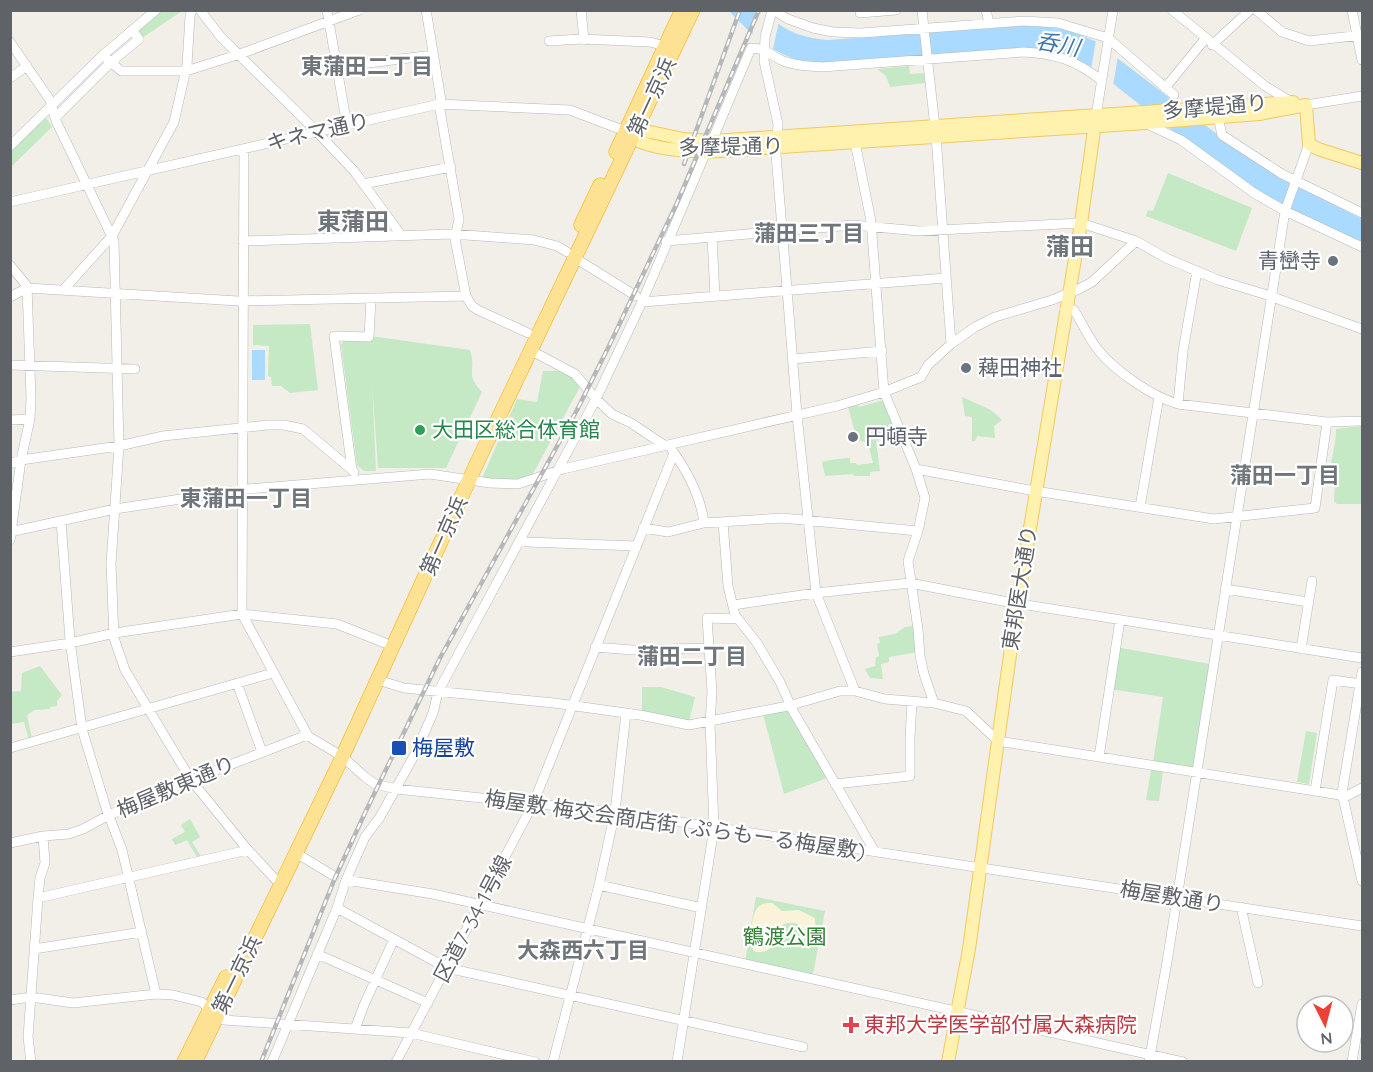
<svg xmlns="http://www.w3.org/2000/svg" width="1373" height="1072" viewBox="0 0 1373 1072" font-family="Quicksand,'Noto Sans JP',sans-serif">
  <rect width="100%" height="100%" fill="#f1efe8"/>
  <path fill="#c5e8c5" d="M160 11H182L142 38 136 32Z
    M909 66 910 74 924 73 925 83 890 87 886 76 877 69Z
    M45 116 52 127 11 167V151Z
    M1168 173 1252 208 1236 251 1146 216 1148 210 1153 211Z
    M310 324 318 390 290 393 281 386H272L271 377 268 376 269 346 253 345V325Z
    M370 336 470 350C477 371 464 373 482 392L446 468H378L372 382 376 471H364L357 465 341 344 344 341 370 342Z
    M543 371H562L582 383 530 479 518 480 484 478 483 476 517 399 537 402Z
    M962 397 991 410 1002 420 994 426 995 438 977 436 975 441H972V417L965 416Z
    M884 400 900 433 876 441 880 471 870 472V476H854L853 474 825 476 822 462C827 460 846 458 850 458V463H856L857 465 873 463 868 443 857 440 848 406 858 405 859 407Z
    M1362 426V504H1337L1334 501 1335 478 1329 475C1331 459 1336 445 1336 429Z
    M914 626 918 652 889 657V662L881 664 883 679 870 678 865 669 875 666 876 657 879 656 877 644 880 643 879 637 895 634 905 627Z
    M1116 647 1210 664 1194 766 1191 768 1153 763 1163 697 1110 689Z
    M40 666 62 695 57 701V706L50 707V709L35 710 27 715 32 739 29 740 24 722 11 724 10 692 21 691 22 673Z
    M642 687H661L695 697 689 722 642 712Z
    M790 711 827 778 784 794 763 714Z
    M1306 731 1317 733 1309 784 1297 782Z
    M1151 770 1163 771 1159 801 1146 800Z
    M190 819 200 837 192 842 202 858 198 859 187 840 175 845 172 839 185 832 181 825Z
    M756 897 825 911 813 974 810 976 745 961Z"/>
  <path fill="#fbf3d9" d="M772 903 782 911 799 910 815 918 816 941 813 944H808C806 939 806 934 803 929 798 920 783 921 778 930 775 934 776 940 775 945 769 949 762 955 754 951 749 942 751 914 758 907 762 903 767 903 772 903Z"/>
  <path fill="#aadaff" d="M729 11H763C785 31 798 37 828 40L1034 25 1068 30 1095 41 1230 144 1293 184 1362 219V245C1325 227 1288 209 1253 187 1196 152 1145 108 1092 67L1073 57 1047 50 810 63C772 55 754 37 729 11Z
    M252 350H265V380H252Z"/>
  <path fill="#f1efe8" d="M755 11H766L779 22 772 53 752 39Z
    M1096 40 1118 56 1113 86 1091 70Z"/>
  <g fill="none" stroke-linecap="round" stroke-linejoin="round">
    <defs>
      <path id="minor" d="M200 10 220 36 317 132 354 171 401 235
        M327 10 347 126
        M426 10 441 100 439 104 459 219 455 239 466 296 472 306 478 310 528 333
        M581 10 584 40
        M772 10 765 37 764 61 778 124 776 155 787 289 797 415 816 593 855 691
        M773 10 788 19 813 28 833 32 861 33 1024 21 1058 23 1108 38 1174 95
        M922 10 936 136 951 344
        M986 10 989 23
        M1172 10 1265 86 1290 101
        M1256 10 1282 32 1309 41 1362 35
        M1352 10 1362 60
        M860 13 896 10
        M549 41 581 39 650 42 665 46
        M10 42 50 100 56 121 114 241 119 446 111 564 114 638 125 670 191 780 248 850 275 879
        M1212 45 1250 10
        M103 55 121 71H186L240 54 359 10
        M336 67 433 55
        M10 78 27 66
        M1165 88 1205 39
        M1306 105 1362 96
        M1096 116 1113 10
        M1218 117 1222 135 1282 174 1362 213
        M55 118 110 63 139 39 132 30
        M1147 124 1181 140 1254 193 1285 211 1362 247
        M712 141 751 48C766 48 770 55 783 61 796 66 809 66 822 67L1024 52C1056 54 1076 60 1102 81
        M855 142 871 221 884 392 916 469 925 498 918 531 908 561 918 629 920 656 924 674 934 703
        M10 146 103 55 156 10
        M244 149 242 614 308 736 343 757 365 777 375 784 396 789 615 812 1362 926
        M363 184 451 167
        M10 202 439 104 570 110 625 131
        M712 237 715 296
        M243 241 452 234 534 240 557 246 567 252
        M666 241 853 225 919 231 1081 223 1136 241 1166 258 1218 280 1264 294 1362 329
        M575 258 636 296
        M10 265 27 286 31 398 30 419 21 460 10 540
        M64 289 112 236 174 122 187 65 190 16 192 10
        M10 297 27 288 238 301 466 296
        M642 302 946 278
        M1065 309 1074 310C1082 323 1089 339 1099 351 1115 371 1153 397 1178 404L1327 422 1362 421
        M530 350 575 374 596 399 612 414 631 423 664 445
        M793 359 882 351
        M10 365 135 369
        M1178 404 1183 351 1197 271
        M10 420 30 419
        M672 450C687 471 701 498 704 523
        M10 463 21 460 119 446 163 436 268 425H284L303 429 352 470
        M916 469 1035 491 1214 519 1315 508 1327 422
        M354 472 352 470 334 336 369 337 371 298
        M1140 507 1159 397
        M61 521 70 640 82 729 106 808 122 850 156 994
        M723 522 728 586 735 615 757 643 780 682 793 711 875 852
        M643 528 668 532 704 523 782 518 918 531
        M10 532 115 509 247 489 430 474 490 483 518 484 563 469 837 406 884 392 921 377 928 365 951 344 975 327 995 317 1052 300 1079 289 1092 282 1136 241
        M520 540 527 542 636 546
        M1225 589 1308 602
        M733 605 816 593 910 583 1008 602 1362 658
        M595 647 632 650 709 648
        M1301 649 1312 581
        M10 652 70 643 115 633 242 614 337 624 385 643
        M1362 672 1342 793 1362 881
        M378 680 404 688 554 703 640 715 689 725 788 706 840 691H855L885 699 934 703 966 711 998 741 1315 791 1340 795 1343 798 1362 788
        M237 683 262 752
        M10 748 273 673
        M1099 757 1120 620
        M835 784 910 776V738L912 701
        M1315 791 1333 680 1361 684
        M10 843 43 836 69 834 83 829 109 815 191 780 307 735
        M296 853 334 876
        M346 880 433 894 1183 1062
        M599 885 702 908
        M38 898 248 850
        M1241 907 1258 983
        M337 908 447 968 803 1047
        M34 949 142 932
        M317 954 428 1003
        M10 1000 31 997 73 1003 156 994 173 995 202 1002 216 1017 224 1020 411 1033 535 1062
        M355 1029 364 1005 394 939
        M31 1062 28 1037 38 898 40 878 45 863 43 836
        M272 1062 337 908 346 880 365 837 380 817 415 754 433 713 438 692 596 399 642 302 706 152
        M396 1062 533 804 674 453
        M553 1062 599 885 615 812 626 713
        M677 1062 714 828 710 723 712 692 707 618 738 619
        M1149 1062 1167 962 1285 211 1309 144
        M1352 1062 1362 1004"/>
      <path id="major" d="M1306 105 1309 144 1318 149 1362 163
        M627 131 637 129 683 139 712 141 1293 102
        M626 133C645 150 681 150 706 152L1146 123 1259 114 1306 105
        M948 1062 969 949 1016 612 1081 223 1096 116"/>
      <path id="highway" d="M616 152 682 10
        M581 225 600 185
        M184 1062 226 977
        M195 1062 339 764 475 467 693 10"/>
    </defs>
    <use href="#minor" stroke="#b5b8bc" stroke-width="10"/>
    <use href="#major" stroke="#f2c960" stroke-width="14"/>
    <use href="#highway" stroke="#f9ab00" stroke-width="15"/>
    <use href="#minor" stroke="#fff" stroke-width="9"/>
    <use href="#major" stroke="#fff2af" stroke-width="12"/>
    <use href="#highway" stroke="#fde293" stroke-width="14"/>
    <defs>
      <path id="rail" d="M684 164 740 10
        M261 1062 335 878 364 815 440 658 577 410 609 346 677 203 759 10"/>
    </defs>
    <use href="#rail" stroke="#b6b7b8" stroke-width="4.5"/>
    <use href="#rail" stroke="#fff" stroke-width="2" stroke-dasharray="7" stroke-linecap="butt"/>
  </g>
  <g fill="#6b7280" stroke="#fff" stroke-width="2">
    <circle cx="1333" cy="261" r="6"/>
    <circle cx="966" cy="368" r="6"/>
    <circle cx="853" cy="437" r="6"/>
  </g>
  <circle fill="#2e9e5b" stroke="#fff" stroke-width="2" cx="420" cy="430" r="6"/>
  <rect fill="#1a4fb4" stroke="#fff" stroke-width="2" x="391" y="740" width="16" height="16" rx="3"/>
  <path fill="#e0444e" stroke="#fff" stroke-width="2" d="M848 1016h6v6h6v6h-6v6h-6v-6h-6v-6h6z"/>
  <g text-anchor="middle" stroke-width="4.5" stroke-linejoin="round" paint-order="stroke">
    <g font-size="21" fill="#5f6368" stroke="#fff">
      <text transform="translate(652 97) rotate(-65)" y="7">第一京浜</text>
      <text transform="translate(1215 107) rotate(-5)" y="7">多摩堤通り</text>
      <text transform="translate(318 132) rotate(-13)" y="7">キネマ通り</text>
      <text transform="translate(731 147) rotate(-1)" y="7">多摩堤通り</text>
      <text transform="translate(444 536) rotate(-66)" y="7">第一京浜</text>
      <text transform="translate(1020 588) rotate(-81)" y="7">東邦医大通り</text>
      <text transform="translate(176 787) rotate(-23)" y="7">梅屋敷東通り</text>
      <text transform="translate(675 825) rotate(8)" y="7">梅屋敷 梅交会商店街 (ぷらもーる梅屋敷)</text>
      <text transform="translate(1172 897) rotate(9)" y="7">梅屋敷通り</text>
      <text transform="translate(473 919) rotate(-62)" y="7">区道7-34-1号線</text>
      <text transform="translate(237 975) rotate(-64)" y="7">第一京浜</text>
    </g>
    <g font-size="21" fill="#5b616d" stroke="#fff" text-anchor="start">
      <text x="1321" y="268" text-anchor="end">青巒寺</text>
      <text x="978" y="375">薭田神社</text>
      <text x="865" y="444">円頓寺</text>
    </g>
    <g font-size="21" fill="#27864d" stroke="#fff" text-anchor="start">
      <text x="432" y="437">大田区総合体育館</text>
    </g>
    <g font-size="21" fill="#164399" stroke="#fff" text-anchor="start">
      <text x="412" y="755">梅屋敷</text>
    </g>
    <g font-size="21" fill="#348238" stroke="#fff">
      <text x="785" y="944">鶴渡公園</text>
    </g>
    <g font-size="21" fill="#be3a42" stroke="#fff" text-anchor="start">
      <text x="864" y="1032">東邦大学医学部付属大森病院</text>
    </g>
    <g font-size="22" font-style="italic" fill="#4174aa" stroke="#fff">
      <text transform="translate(1058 44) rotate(10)" y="8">呑川</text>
    </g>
    <g font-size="22" font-weight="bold" fill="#70757a" stroke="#fff">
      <text x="367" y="74">東蒲田二丁目</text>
      <text x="809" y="241">蒲田三丁目</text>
      <text x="1285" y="483">蒲田一丁目</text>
      <text x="246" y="506">東蒲田一丁目</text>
      <text x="692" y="664">蒲田二丁目</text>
      <text x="583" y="958">大森西六丁目</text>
    </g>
    <g font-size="24" font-weight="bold" fill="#70757a" stroke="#fff">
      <text x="353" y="230">東蒲田</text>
      <text x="1070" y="255">蒲田</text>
    </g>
  </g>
  <rect width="1373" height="1072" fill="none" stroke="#5f6368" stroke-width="24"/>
  <g transform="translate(1325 1024) rotate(174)"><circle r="28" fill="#ffffff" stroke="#bfc1c3" stroke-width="1.5"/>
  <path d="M0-4.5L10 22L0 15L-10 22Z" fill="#ea4335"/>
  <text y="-9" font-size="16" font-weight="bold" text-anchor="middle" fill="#5f6368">N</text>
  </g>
</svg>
